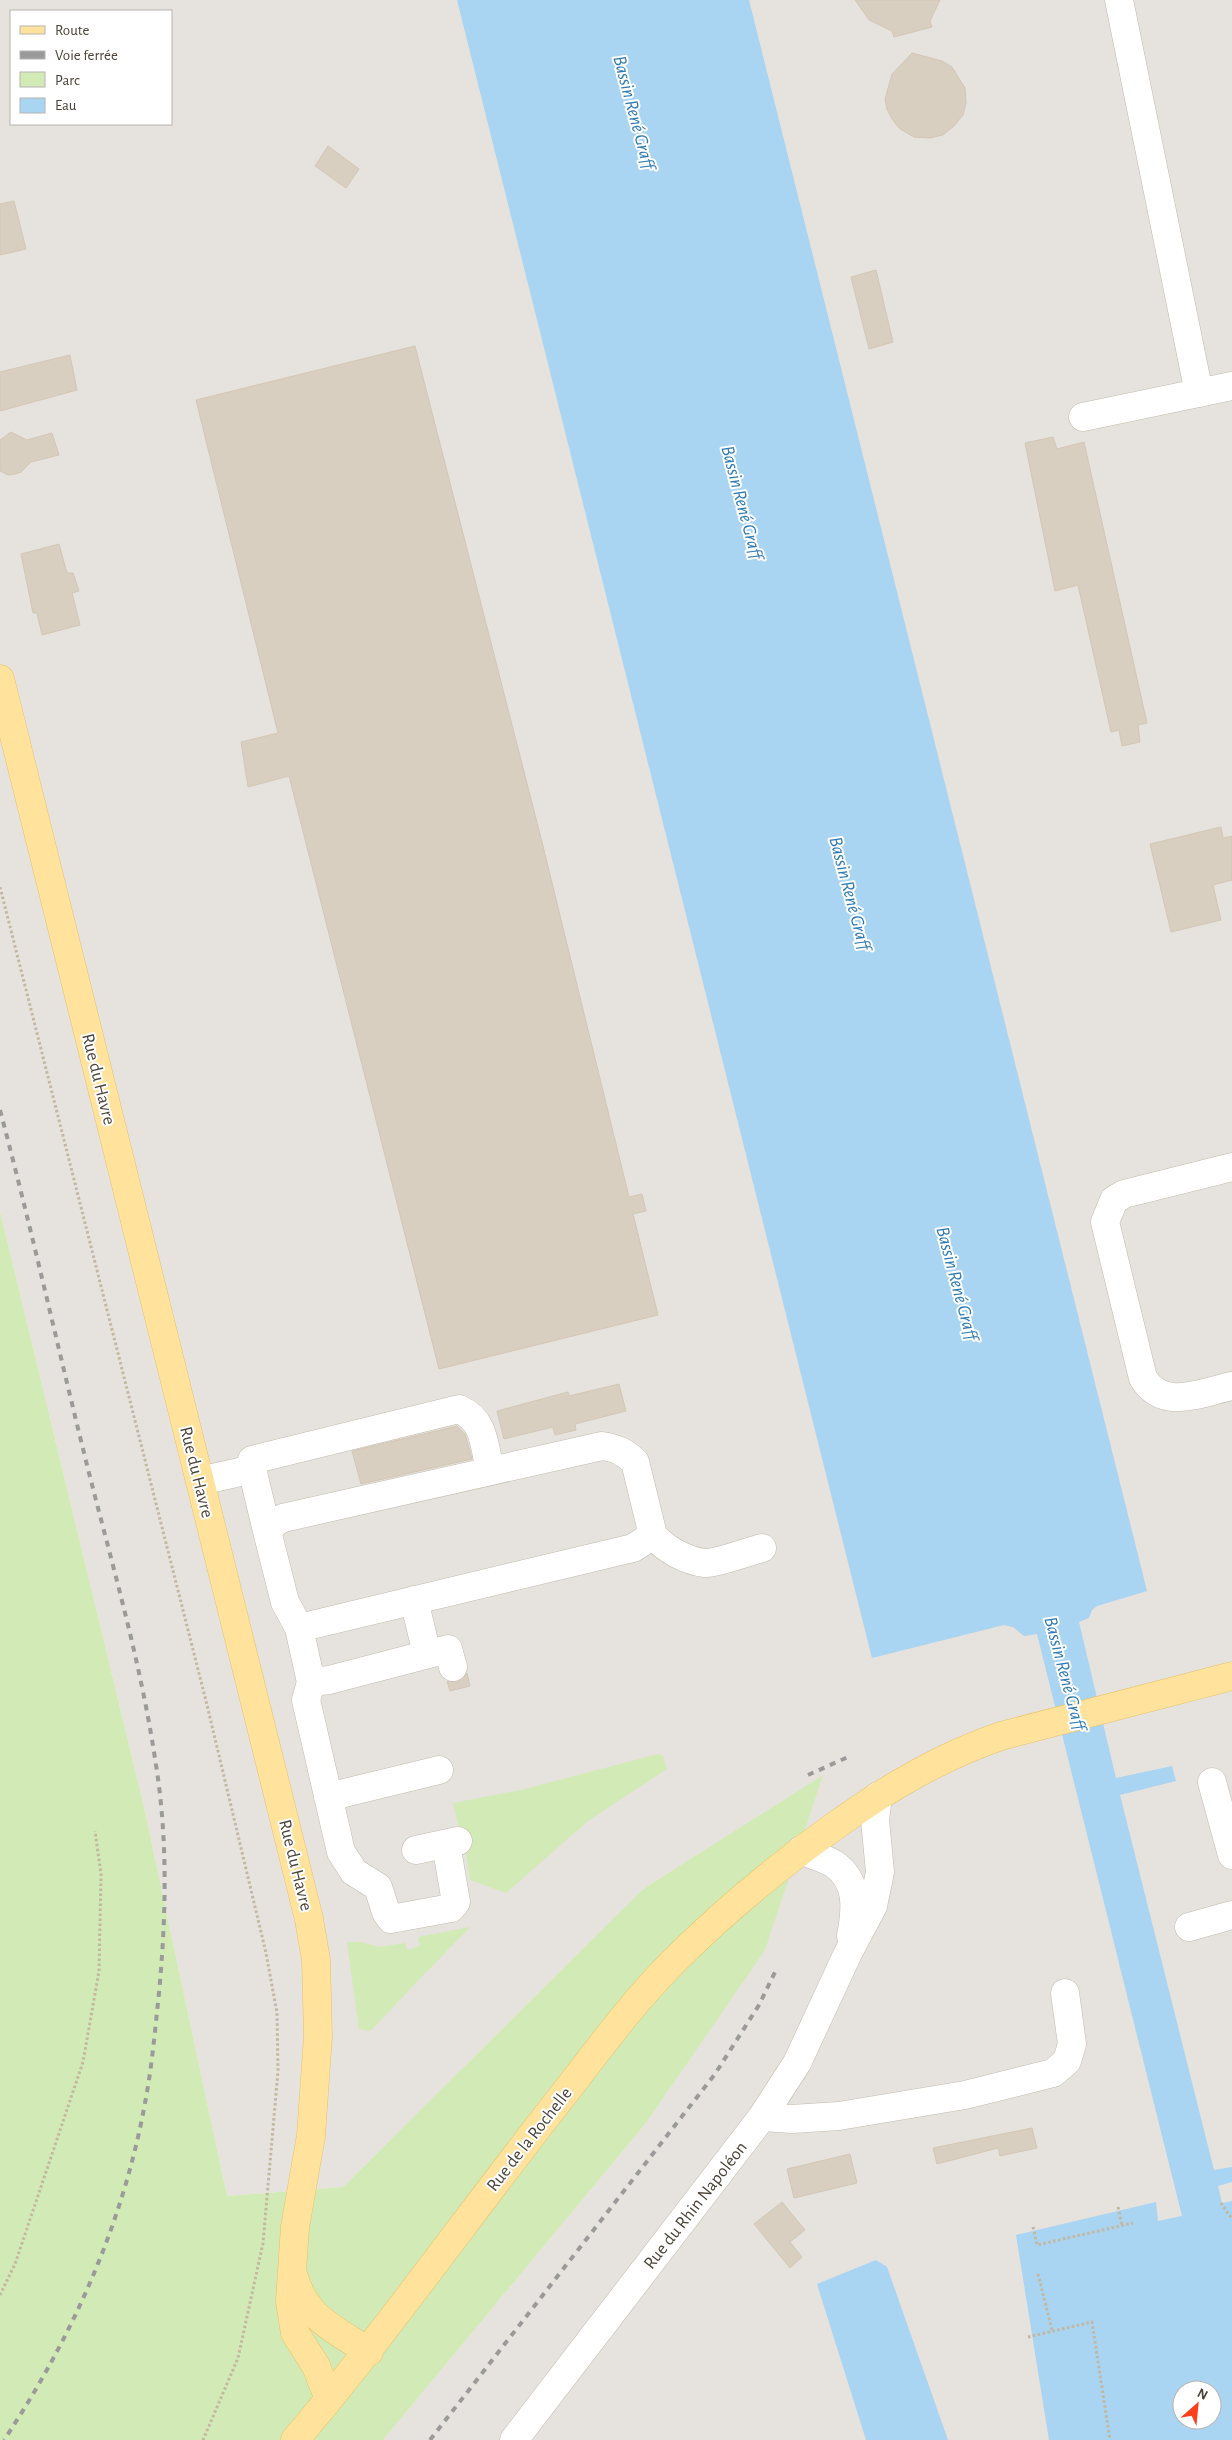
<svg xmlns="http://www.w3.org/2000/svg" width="1232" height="2440" viewBox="0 0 1232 2440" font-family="'Alegreya Sans',sans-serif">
  <rect width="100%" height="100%" fill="#f6f3ec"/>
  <path fill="#e6e2dd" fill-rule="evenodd" d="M0 0H1232V2440H383L646 2123 764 1950 822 1776 643 1889 343 2187 227 2196 144 1807 0 1211ZM11 11H171V124H11ZM1182 2390H1212V2420H1182Z"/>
  <path fill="#d2eab5" d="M0 1211 144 1807 227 2196 343 2187 643 1889 823 1775 765 1950 646 2123 383 2440H0Z
    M658 1754 663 1756 667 1769 588 1821 506 1893 470 1880 464 1839 461 1835 453 1803 521 1790Z
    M470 1927 370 2031 359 2029 347 1942H361L380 1947 405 1943 407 1950 420 1946 418 1937Z"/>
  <path fill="#a9d4f2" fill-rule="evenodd" d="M457 0H749L1147 1591 1097 1606 1092 1610 1089 1618 1079 1622 1116 1778 1172 1766 1176 1781 1120 1795 1214 2170 1232 2167V2182L1218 2186 1222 2203 1232 2201V2440H1049L1016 2235 1156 2202 1158 2221 1182 2216 1037 1634 1024 1636 1013 1627 1004 1625 872 1658ZM1182 2390H1212V2420H1182Z
    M876 2260 887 2267 948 2440H866L817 2284Z"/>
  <path fill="#d8cfc1" stroke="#d3c7b4" d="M855 0H940L930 21 932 27 894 37 892 31 869 20Z
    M912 53 942 61 952 67 965 88 966 103 963 115 954 126 943 135 930 138 914 137 900 129 892 119 887 109 885 99 892 74Z
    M328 146 359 169 346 188 315 166Z
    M14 201 26 249 0 255V204Z
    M876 270 893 342 869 349 851 277Z
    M415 346 542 842 629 1197 642 1194 646 1211 633 1214 658 1315 439 1369 289 776 248 787 241 742 278 733 196 400Z
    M70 355 77 390 0 411V372Z
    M11 432 27 440 52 433 59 455 31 462 21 472 15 474 8 475 0 471V440Z
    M1053 437 1057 449 1084 442 1147 723 1138 725 1140 742 1122 746 1119 730 1111 732 1078 585 1055 591 1025 443Z
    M59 544 67 573H73L79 591 72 593 80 625 42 635 37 613H33L21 554Z
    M1221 827 1223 838 1232 836V880L1213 885 1221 920 1171 932 1150 844Z
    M619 1384 626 1411 575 1424 576 1430 555 1435 553 1427 504 1439 497 1411 568 1392 569 1396Z
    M457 1426 465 1434 472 1459 361 1484 352 1451Z
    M467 1673 470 1686 450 1691 447 1681 458 1682Z
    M1032 2128 1037 2148 1000 2156 998 2148 937 2164 933 2148Z
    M850 2154 857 2183 794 2198 787 2169Z
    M782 2202 805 2230 790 2242 802 2257 790 2268 754 2224Z"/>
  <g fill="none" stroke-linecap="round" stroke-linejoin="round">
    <defs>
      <path id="minor" d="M1119 0 1199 393
        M1083 417 1232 386
        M1232 1167 1124 1194 1114 1200 1105 1222 1143 1378C1163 1411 1200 1393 1232 1386
        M200 1481 253 1469
        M268 1535 253 1473 252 1460 459 1409C485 1420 484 1445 490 1471
        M414 1600 427 1654
        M299 1628 633 1548 653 1535
        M311 1682 329 1680 448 1649 453 1667
        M1212 1782 1232 1855
        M328 1797 439 1770
        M446 1844 456 1902 451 1908 391 1919 386 1912 378 1887 354 1872 341 1852 306 1700 311 1682 299 1628 285 1602 268 1535 272 1524 283 1518 602 1446C616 1448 625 1452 635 1462L653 1535C665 1549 686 1561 705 1563 714 1564 751 1551 762 1548
        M416 1850 458 1841
        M801 1850C811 1855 825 1858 834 1864 859 1881 856 1910 851 1936
        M1189 1927 1232 1915
        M762 2117 792 2119 839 2116 965 2095 1053 2073 1067 2061 1072 2044 1065 1993
        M514 2440 762 2117 797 2063 848 1953 873 1906 880 1872 875 1820 878 1796"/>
      <path id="major" d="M0 679 309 1919 316 1960 318 2036 311 2136 295 2227 290 2301 295 2333 316 2366 329 2399
        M294 2277C306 2319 335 2329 369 2352
        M295 2440C388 2330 471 2212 560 2099 596 2053 631 2004 673 1962 722 1913 776 1868 832 1828 885 1790 939 1757 1001 1736L1232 1676"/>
    </defs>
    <use href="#minor" stroke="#c2bbae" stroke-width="29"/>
    <use href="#major" stroke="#e6c16a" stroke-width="29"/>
    <path stroke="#c4b79f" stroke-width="3" stroke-dasharray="2.5 2.5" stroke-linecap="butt" d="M0 887 207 1705 266 1953 277 2013 278 2071 263 2243 238 2358 203 2440
      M1221 2203 1232 2219
      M1118 2207 1122 2226
      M1033 2227 1037 2245 1133 2223
      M1038 2274 1052 2330
      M0 2295 15 2264 83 2062 99 1971 101 1874 95 1831
      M1028 2337 1092 2322 1110 2440"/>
    <use href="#minor" stroke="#fff" stroke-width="28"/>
    <use href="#major" stroke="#ffe39c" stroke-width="28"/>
    <path stroke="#9a9a9a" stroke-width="4" stroke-dasharray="6 6" stroke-linecap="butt" d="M0 1110C31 1227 57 1344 86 1461 111 1561 141 1662 156 1765 168 1841 166 1917 159 1993 155 2030 152 2067 145 2103 123 2224 72 2338 4 2440
      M808 1775 848 1757
      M430 2440 715 2074 759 2005 776 1970"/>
  </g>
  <g text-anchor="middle" stroke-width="4" stroke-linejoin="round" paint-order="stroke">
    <g font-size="18" fill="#4b4439" stroke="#fff">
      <text transform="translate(99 1079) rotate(76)" y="6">Rue du Havre</text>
      <text transform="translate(197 1472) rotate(76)" y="6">Rue du Havre</text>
      <text transform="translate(296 1865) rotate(76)" y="6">Rue du Havre</text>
      <text transform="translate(529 2139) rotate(-52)" y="6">Rue de la Rochelle</text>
      <text transform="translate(695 2205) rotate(-52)" y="6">Rue du Rhin Napoléon</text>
    </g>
    <g font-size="19" font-style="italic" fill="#2e7ab2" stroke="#fff">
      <text transform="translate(635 112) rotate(75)" y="7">Bassin René Graff</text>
      <text transform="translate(743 502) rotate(75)" y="7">Bassin René Graff</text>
      <text transform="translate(851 893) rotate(75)" y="7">Bassin René Graff</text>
      <text transform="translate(958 1283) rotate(75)" y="7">Bassin René Graff</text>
      <text transform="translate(1066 1673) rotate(75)" y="7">Bassin René Graff</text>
    </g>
  </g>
  <rect x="10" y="10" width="162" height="115" fill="#ffffff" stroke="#b7b4b0"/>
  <rect x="20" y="26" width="25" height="8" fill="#ffe39c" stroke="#b7b4b0"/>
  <text x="55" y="35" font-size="15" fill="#4b4439">Route</text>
  <rect x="20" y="51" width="25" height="8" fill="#9a9a9a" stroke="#b7b4b0"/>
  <text x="55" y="60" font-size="15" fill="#4b4439">Voie ferrée</text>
  <rect x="20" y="72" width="25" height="15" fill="#d2eab5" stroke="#b7b4b0"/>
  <text x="55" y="85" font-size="15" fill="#4b4439">Parc</text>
  <rect x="20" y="98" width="25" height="15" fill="#a9d4f2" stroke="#b7b4b0"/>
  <text x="55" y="110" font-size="15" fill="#4b4439">Eau</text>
  <g transform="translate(1197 2405) rotate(27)"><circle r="24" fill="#ffffff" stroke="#b7b4b0"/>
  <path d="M0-4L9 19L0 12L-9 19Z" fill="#fc3f1d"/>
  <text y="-8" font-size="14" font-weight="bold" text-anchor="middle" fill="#4b4439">N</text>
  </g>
</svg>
